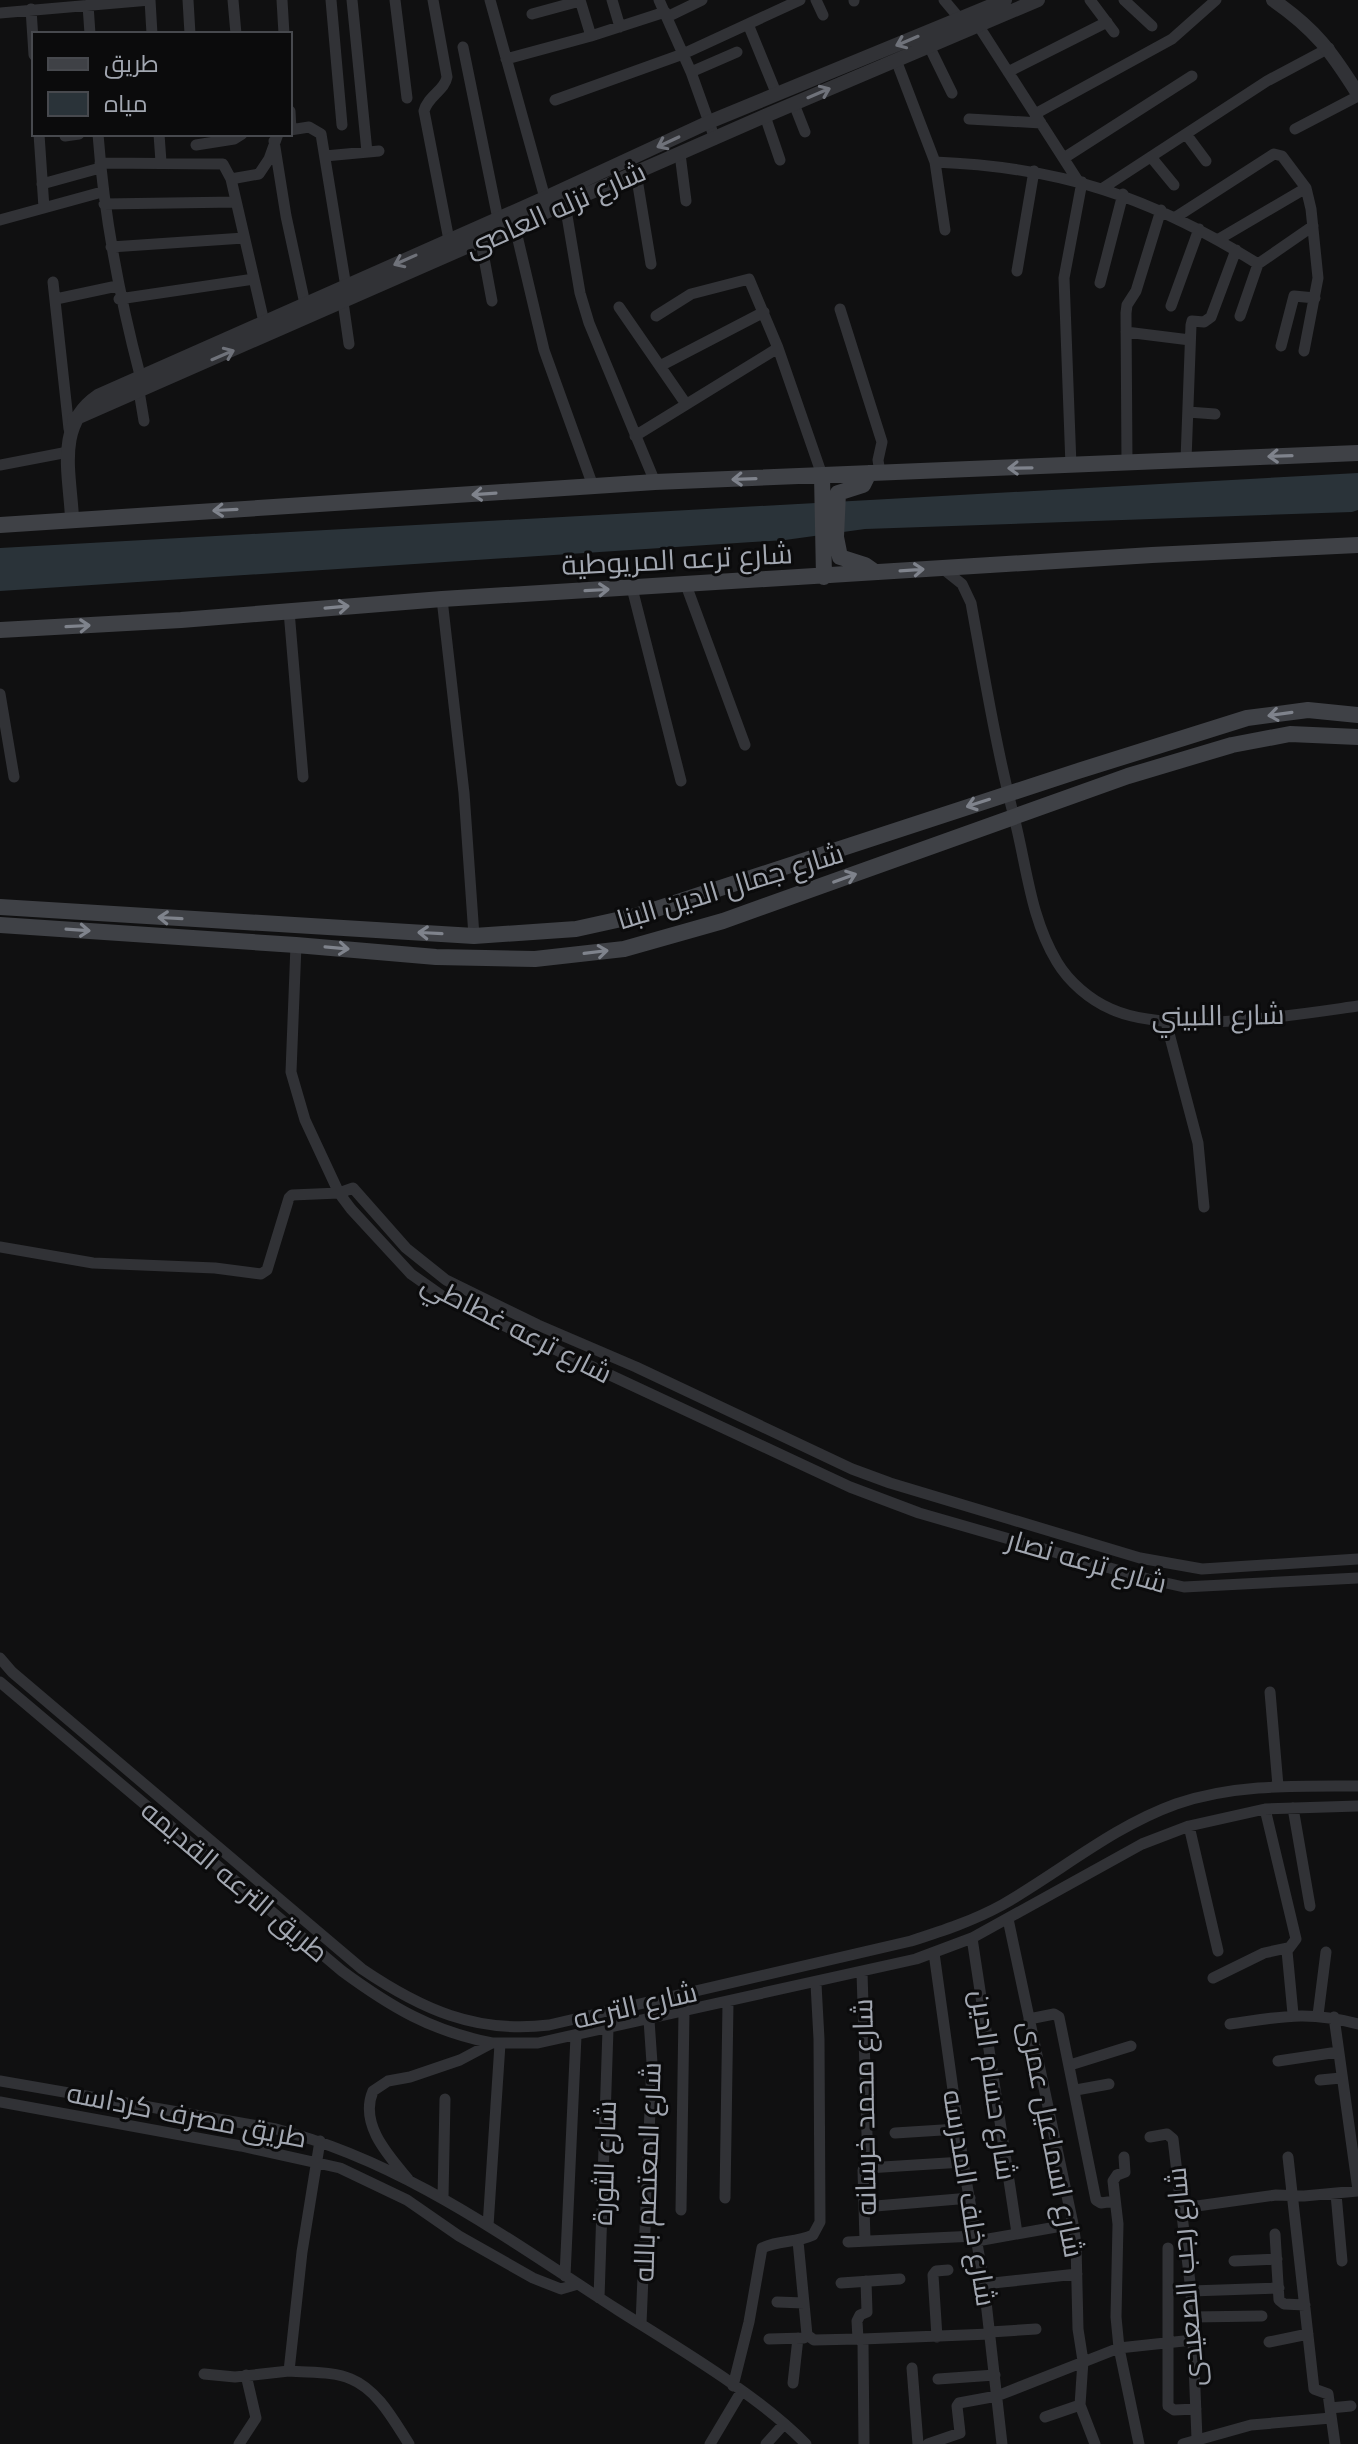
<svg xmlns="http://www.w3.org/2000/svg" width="1358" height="2444" viewBox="0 0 1358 2444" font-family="'DM Sans',Cairo,sans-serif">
  <rect width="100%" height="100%" fill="#101011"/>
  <path fill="#2a3339" d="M1358 473V510L1352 512 865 529 785 540 0 591V548Z"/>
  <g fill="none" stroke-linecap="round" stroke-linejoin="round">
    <path stroke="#313236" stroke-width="11" d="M150 0 152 34
      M188 0 190 34
      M233 0 236 34
      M282 0 284 34
      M331 0 342 125
      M352 0 367 152
      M395 0 407 98
      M433 0 447 77C445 90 428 96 424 111L449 240
      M490 0 545 198
      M580 0 591 36
      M612 0 620 27
      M659 0 691 72 715 139
      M816 0 823 15
      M854 0V1
      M944 0 960 19
      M1090 0 1114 32
      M1124 0 1152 26
      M88 5 90 34
      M31 9 34 55
      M0 13 150 0
      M532 14 580 1
      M667 17 702 0
      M748 24 777 95
      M978 25 1078 181
      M929 46 952 93
      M463 47 498 219
      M506 59 591 36 665 12
      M896 60 935 162 945 230
      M691 72 737 52
      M1008 72 1107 22
      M555 100 683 54 800 0
      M794 104 805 132
      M290 111 291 130
      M1035 114 1172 39 1216 0
      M765 116 780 160
      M969 119 1041 123
      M1295 129 1358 96
      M290 130 309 127 321 134 346 287
      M39 134 44 208
      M98 134C104 216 119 295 140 375
      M159 134 161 162
      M1186 134 1206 161
      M65 136 79 134
      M274 141 286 216 305 304
      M196 145 234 139 242 134
      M680 154 686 201
      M325 156 379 151
      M1151 157 1174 185
      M1064 158 1192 76
      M935 162C1061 167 1151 197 1258 264
      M100 163 223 164 231 179 264 322
      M636 173 651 264
      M231 179 259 174 269 159 278 134
      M42 184 100 168
      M1103 188 1267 81 1329 48
      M564 198 580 293 589 323 655 482
      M104 204 236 202
      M1176 217 1274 154 1282 156 1306 188 1311 209 1318 278 1304 351
      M0 220 102 192
      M515 227 544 350 593 486
      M1219 239 1306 188
      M481 242 492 301
      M111 247 244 238
      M1017 271 1034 171
      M53 282 69 429
      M1100 283 1123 194
      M56 299 117 286
      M119 299 254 279
      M343 302 349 344
      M1171 306 1199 229
      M619 307 686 404
      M840 309 882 442 878 460 880 473
      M656 316 691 294 749 279 778 348 822 475
      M1240 316 1258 264 1313 226
      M1126 332 1190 340
      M1281 346 1294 296 1315 298
      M660 366 764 312
      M139 391 144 421
      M1188 412 1215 414
      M635 436 778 348
      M1186 460 1191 325 1192 321 1204 322 1211 317 1236 250
      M1127 463 1126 313 1127 305 1136 291 1161 210
      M0 465 68 452
      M1071 466 1064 278 1082 182
      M942 568 962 584 971 603C984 674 996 747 1014 817 1027 867 1030 917 1057 962 1069 982 1090 1000 1111 1009 1170 1036 1294 1015 1358 1006
      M686 585 745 745
      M632 588 681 781
      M442 599 464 793 474 936
      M289 611 303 777
      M0 694 14 777
      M296 945 291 1072 305 1120 339 1193 351 1209 411 1274 445 1298 850 1487 919 1513 1148 1579 1184 1587 1358 1578
      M1166 1022 1198 1143 1204 1207
      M0 1247 93 1263 215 1268 261 1274 267 1270 289 1198 292 1195 339 1193 353 1188 406 1248 446 1280 538 1325 636 1367 852 1469 890 1483 1140 1558 1202 1569 1358 1559
      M0 1658 12 1672 362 1969C421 2009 476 2034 549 2025L911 1941C942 1931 973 1921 1002 1905 1060 1872 1112 1827 1176 1804 1234 1784 1297 1786 1358 1786
      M0 1682 342 1971C391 2007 431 2031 492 2043
      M1270 1692 1278 1786
      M1293 1808 1310 1906
      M1265 1809 1296 1939 1287 1951 1293 2014
      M1189 1826 1218 1951
      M1008 1919 1073 2224 1076 2244 1078 2329 1083 2361 1080 2405 1095 2444
      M972 1938 1017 2233
      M934 1953 963 2162 984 2284 1002 2444
      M862 1972 868 2167 863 2170 865 2241
      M1213 1978 1264 1953 1287 1948
      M1318 2015 1326 1952
      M1334 2017 1358 2190
      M1029 2019 1054 2014 1059 2017 1096 2200 1101 2203 1115 2201
      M1230 2024C1280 2017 1307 2010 1358 2024
      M1278 2061 1338 2052
      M1070 2065 1131 2046
      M1320 2080 1341 2078
      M0 2081 276 2129C403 2161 509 2240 618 2310 678 2348 757 2394 806 2444
      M1076 2090 1109 2084
      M0 2102 241 2146 340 2168 407 2200 459 2236 533 2278 561 2289 578 2284
      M895 2133 958 2129
      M1150 2137 1167 2134 1173 2139 1191 2291 1197 2439
      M320 2141 302 2252 289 2371C309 2373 333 2371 351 2379 378 2390 394 2421 409 2444
      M1124 2157 1125 2172 1117 2175 1113 2181 1118 2224 1116 2317 1119 2348 1139 2444
      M1288 2157 1314 2389 1328 2394 1335 2444
      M867 2168 963 2162
      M408 2179C388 2155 359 2124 373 2091L388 2081 410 2077 460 2060 492 2043H538L916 1959 972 1938 1142 1844 1189 1826 1265 1809 1358 1806
      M1336 2194 1342 2261
      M443 2198 445 2099
      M725 2198 728 2003
      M1197 2206 1276 2195 1304 2196 1358 2191
      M864 2207 970 2198
      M681 2210 684 2012
      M488 2226 500 2044
      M1275 2234 1279 2300 1284 2304 1305 2305
      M798 2241 807 2335 814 2340 858 2339
      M977 2241 1073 2224
      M848 2242 976 2236
      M1168 2248V2406L1174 2410 1196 2409
      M1234 2261 1277 2259
      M565 2276 576 2036
      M841 2283 900 2279
      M984 2284 1077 2274
      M1191 2291 1279 2288
      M599 2298 608 2029
      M777 2302 804 2303
      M1192 2317 1262 2316
      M641 2324 652 2063 649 2020
      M990 2332 1036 2329
      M937 2337 933 2275 936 2271 948 2270
      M769 2339 804 2338
      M862 2339 990 2334
      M1269 2342 1308 2334
      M912 2368 918 2444
      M204 2374 235 2377 289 2371
      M938 2379 995 2375
      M793 2383 798 2338
      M733 2386 749 2322 762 2248C778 2240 796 2243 813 2235L820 2222 819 2039 816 1984
      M1330 2408 1351 2406
      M1045 2417 1080 2405
      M239 2444 256 2418 246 2375
      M710 2444 741 2392
      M766 2444 784 2424
      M864 2444 863 2342 858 2339 857 2321 860 2315 867 2312 866 2281
      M928 2444 960 2433 957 2406 959 2403 997 2396 1119 2348 1193 2340
      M1183 2444 1251 2425 1331 2418"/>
    <path stroke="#313236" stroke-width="14" d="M1273 0C1315 29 1331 51 1358 94
      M74 419 765 116 1038 0
      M72 518C70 474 55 425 98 396L545 198 709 122 1005 0"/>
    <path stroke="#3f4146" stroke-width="16" d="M869 473 863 485 838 493 836 537 840 557 865 565 875 572
      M822 475 824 577
      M0 525 655 482 1358 453
      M0 630 181 620 442 599 1152 555 1358 545
      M0 907 474 936 576 929 635 916 1075 772 1247 718 1308 710 1358 715
      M0 925 296 945 436 957 535 959 624 949 723 921 1128 776 1232 745 1290 734 1358 737"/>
  </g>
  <defs><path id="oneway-shaft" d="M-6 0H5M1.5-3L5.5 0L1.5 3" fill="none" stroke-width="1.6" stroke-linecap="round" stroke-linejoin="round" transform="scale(2)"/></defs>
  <g stroke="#6f727a">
    <use href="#oneway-shaft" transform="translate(907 41) rotate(157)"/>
    <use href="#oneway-shaft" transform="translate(819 93) rotate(-23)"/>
    <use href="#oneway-shaft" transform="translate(668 142) rotate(155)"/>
    <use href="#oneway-shaft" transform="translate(405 260) rotate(156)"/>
    <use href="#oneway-shaft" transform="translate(223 355) rotate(-23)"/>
  </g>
  <g stroke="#7f838c">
    <use href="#oneway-shaft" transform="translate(1280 456) rotate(178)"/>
    <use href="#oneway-shaft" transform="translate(1020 468) rotate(179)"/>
    <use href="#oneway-shaft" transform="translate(744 479) rotate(178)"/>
    <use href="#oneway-shaft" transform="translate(484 494) rotate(176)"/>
    <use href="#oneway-shaft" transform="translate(225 510) rotate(177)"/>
    <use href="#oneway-shaft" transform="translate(912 570) rotate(-4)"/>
    <use href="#oneway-shaft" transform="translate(597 590) rotate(-3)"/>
    <use href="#oneway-shaft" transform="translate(337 607) rotate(-5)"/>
    <use href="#oneway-shaft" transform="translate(78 626) rotate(-3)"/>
    <use href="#oneway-shaft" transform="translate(1280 714) rotate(172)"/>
    <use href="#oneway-shaft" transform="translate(978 803) rotate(162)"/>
    <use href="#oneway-shaft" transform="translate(845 878) rotate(-20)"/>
    <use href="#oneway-shaft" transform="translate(170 918) rotate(-177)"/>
    <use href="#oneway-shaft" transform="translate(78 930) rotate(4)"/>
    <use href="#oneway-shaft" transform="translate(430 933) rotate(-177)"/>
    <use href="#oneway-shaft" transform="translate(337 948) rotate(5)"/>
    <use href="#oneway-shaft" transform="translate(596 952) rotate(-7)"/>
  </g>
  <g text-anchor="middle" stroke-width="6" stroke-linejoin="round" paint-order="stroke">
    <g font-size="28" fill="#a2a7b1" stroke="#0b0b0c">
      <text transform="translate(555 209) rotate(-24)" y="10">شارع نزله العاصى</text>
      <text transform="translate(677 559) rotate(-3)" y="10">شارع ترعه المريوطية</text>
      <text transform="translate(730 886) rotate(-17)" y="10">شارع جمال الدين البنا</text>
      <text transform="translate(1218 1015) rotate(-1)" y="10">شارع اللبيني</text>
      <text transform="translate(517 1328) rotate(27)" y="10">شارع ترعه غطاطي</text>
      <text transform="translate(1087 1561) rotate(16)" y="10">شارع ترعه نصار</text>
      <text transform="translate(235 1881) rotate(40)" y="10">طريق الترعه القديمه</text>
      <text transform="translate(635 2005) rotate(-13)" y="10">شارع الترعه</text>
      <text transform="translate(994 2085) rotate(82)" y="10">شارع حسام الدين</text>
      <text transform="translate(864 2107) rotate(-91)" y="10">شارع محمد خرسانه</text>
      <text transform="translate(187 2115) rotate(11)" y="10">طريق مصرف كرداسه</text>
      <text transform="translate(1052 2139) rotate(79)" y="10">شارع اسماعيل عمرى</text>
      <text transform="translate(604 2163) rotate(-88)" y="10">شارع الثورة</text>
      <text transform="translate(647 2172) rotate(-88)" y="10">شارع المعتصم بالله</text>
      <text transform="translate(970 2198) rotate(81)" y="10">شارع خلف المدرسه</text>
      <text transform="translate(1185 2277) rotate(-95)" y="10">شارع رجب الصعيدى</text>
    </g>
  </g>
  <rect x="32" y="32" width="260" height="104" fill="#0b0b0c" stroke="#47494e" stroke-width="2"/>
  <rect x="48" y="58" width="40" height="12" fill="#3f4146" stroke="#47494e" stroke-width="2"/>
  <text x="104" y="72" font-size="24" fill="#a2a7b1">طريق</text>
  <rect x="48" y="92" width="40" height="24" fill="#2a3339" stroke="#47494e" stroke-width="2"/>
  <text x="104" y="112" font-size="24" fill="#a2a7b1">مياه</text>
</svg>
